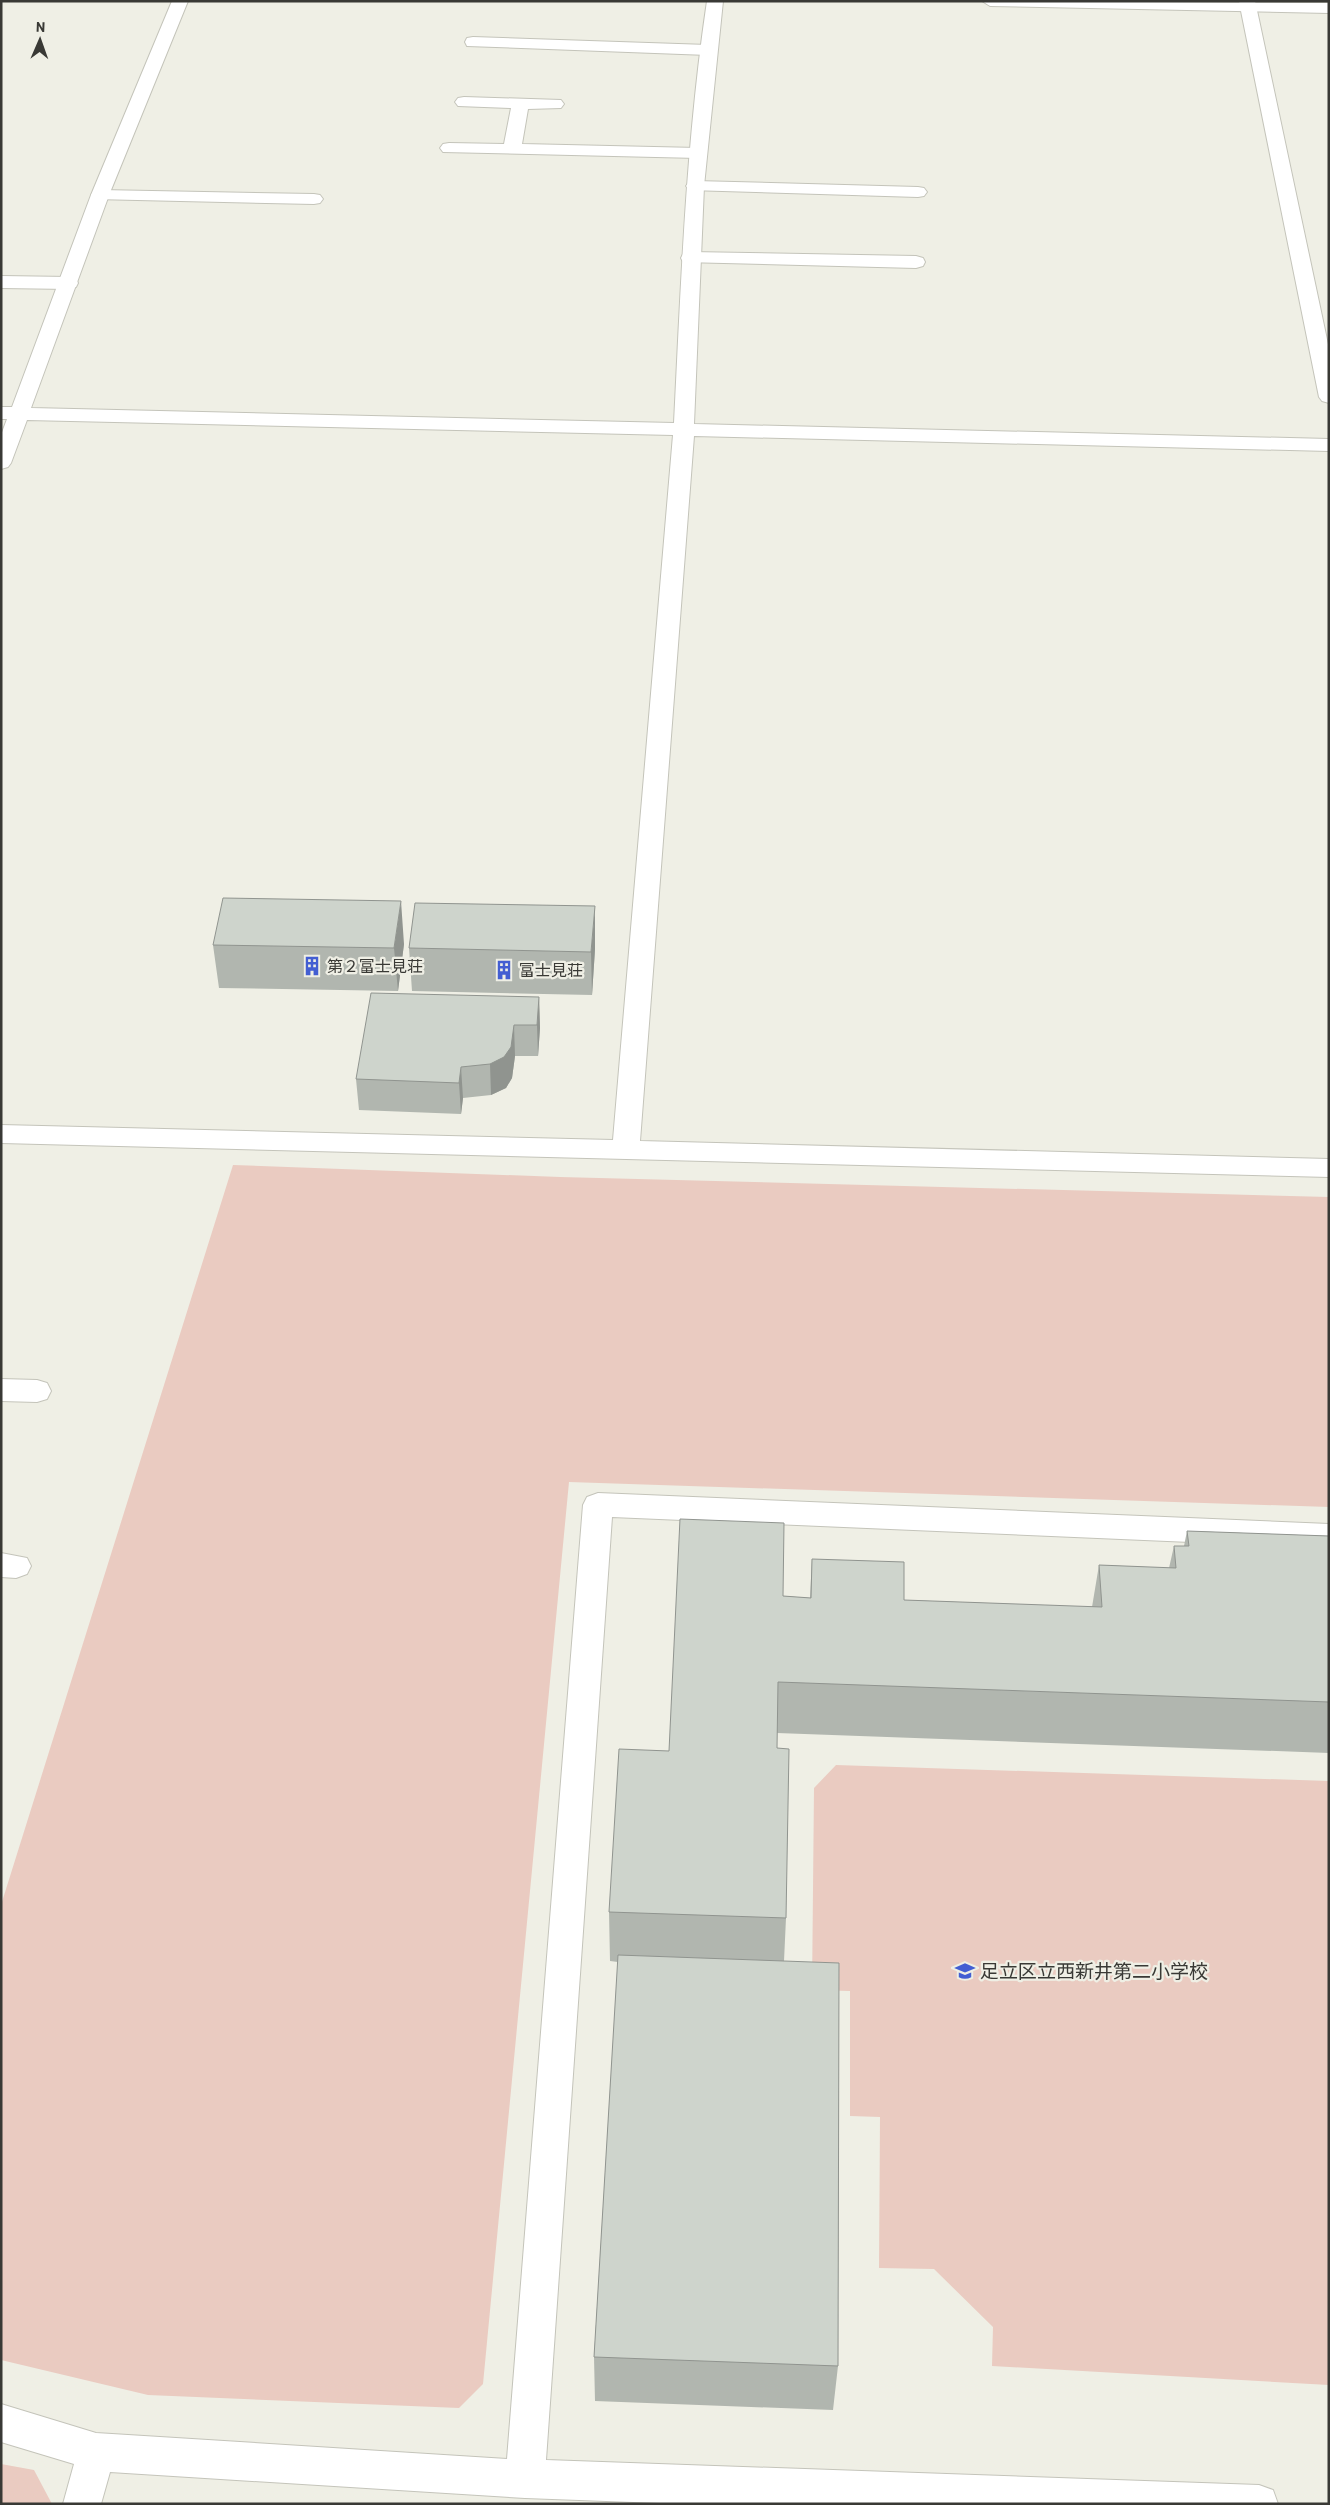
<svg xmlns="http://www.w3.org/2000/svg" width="1330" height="2505" viewBox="0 0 1330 2505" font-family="Barlow,'Noto Sans JP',sans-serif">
  <rect width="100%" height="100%" fill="#efefe5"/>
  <path fill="#eacbc1" d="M233 1165 560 1177 1329 1197V1507L569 1482 483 2384 459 2408 148 2395 1 2360V1905Z
    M836 1765 1329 1781V2385L992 2366 993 2327 934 2269 879 2268 880 2117 850 2116V1991L812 1990 814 1788Z
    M1 2464 34 2470 52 2504H1Z"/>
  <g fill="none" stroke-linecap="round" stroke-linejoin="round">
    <defs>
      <path id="service" d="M473 37 708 45 714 46 716 50 714 54 708 55 467 46 465 42 467 38Z
        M464 97 561 100 564 104 561 108 528 109 522 144 698 148 704 149 707 153 704 157 698 158 443 152 440 148 443 144 449 143 504 144 511 108 458 106 455 102 458 98Z
        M695 181 918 187 924 188 927 192 924 196 918 197 689 190 686 186 689 182Z
        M100 190 314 194 320 195 323 199 320 203 314 204 94 199 91 195 94 191Z
        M690 252 916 256 923 258 925 262 923 266 916 268 683 262 681 258 683 254Z
        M1 276 69 277 76 279 78 283 76 287 69 289 1 288Z
        M1 1379 37 1380 47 1383 51 1391 47 1399 37 1402 1 1401Z
        M1 1553 27 1558 31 1566 27 1574 16 1578 1 1577Z"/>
      <path id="minor" d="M172 1H188L109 195 31 408 674 423C681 282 686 141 707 1H723L704 186 694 424 1329 439V451L694 436 640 1141 1329 1159V1177L1 1143V1125L613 1140 673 435 27 420 11 463 8 467 1 469V435L7 419H1V407H12L91 195Z
        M1239 1H1255L1329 349V403L1322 401 1319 397Z
        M598 1493 1329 1524V1548L612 1517 546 2460 1259 2485 1273 2490 1278 2504H687L525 2498 110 2472 101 2504H63L74 2464 1 2442V2404L96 2433 507 2459 583 1505 587 1497Z"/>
      <path id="tertiary" d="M982 1 1329 3V13L990 6Z"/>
    </defs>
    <use href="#service" stroke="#c4c4ba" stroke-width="2"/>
    <use href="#minor" stroke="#c4c4ba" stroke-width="2"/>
    <use href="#tertiary" stroke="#c4c4ba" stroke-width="2"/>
    <use href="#service" fill="#fff" fill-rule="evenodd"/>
    <use href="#minor" fill="#fff" fill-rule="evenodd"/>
    <use href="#tertiary" fill="#fff" fill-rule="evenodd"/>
  </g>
  <path fill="#b1b6af" d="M404 944 398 991 219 988 213 945Z
    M409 948 595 949 592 995 412 991Z
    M539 997 540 1028 538 1056H515L512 1078 506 1088 491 1095 463 1098 461 1114 359 1110 356 1079Z
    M1187 1531 1329 1536V1753L777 1733V1748L786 1918 784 1961 838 2366 833 2410 595 2401 594 2357 618 1962 610 1961 609 1912 669 1751 783 1596 810 1598 812 1559 904 1600 1092 1607 1099 1565 1169 1568 1174 1546H1184Z"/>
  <path fill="#90948f" d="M401 901 404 944 398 991 394 948Z
    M595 906V949L592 995 591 952Z
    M539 997 540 1028 538 1056 537 1025Z
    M514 1025 515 1056 512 1078 506 1088 491 1095 490 1064Z
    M461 1067 463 1098 461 1114 459 1083Z"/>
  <path fill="#ced4cc" stroke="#90948f" d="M223 898 401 901 394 948 213 945Z
    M415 903 595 906 591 952 409 948Z
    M371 993 539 997 537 1025H514L511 1047 504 1057 490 1064 461 1067 459 1083 356 1079Z
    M680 1519 784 1523 783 1596 811 1598 812 1559 904 1562V1600L1102 1607 1099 1565 1176 1568 1174 1546H1189L1187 1531 1329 1536V1702L778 1682 777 1748 789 1749 786 1918 609 1912 619 1749 669 1751Z
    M618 1955 839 1963 838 2366 594 2357Z"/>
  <defs>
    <symbol id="building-bare" viewBox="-9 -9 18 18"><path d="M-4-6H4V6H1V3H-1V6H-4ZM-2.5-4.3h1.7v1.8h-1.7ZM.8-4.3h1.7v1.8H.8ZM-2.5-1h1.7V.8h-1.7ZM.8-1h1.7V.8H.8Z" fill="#435ed2" stroke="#efefe5" stroke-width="2.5" paint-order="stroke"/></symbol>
    <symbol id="school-bare" viewBox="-9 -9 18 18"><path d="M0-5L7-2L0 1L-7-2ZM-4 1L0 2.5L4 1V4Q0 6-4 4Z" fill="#435ed2" stroke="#efefe5" stroke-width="2.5" paint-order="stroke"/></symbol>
  </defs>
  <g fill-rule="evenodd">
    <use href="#building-bare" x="298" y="952" width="28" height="28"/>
    <use href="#building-bare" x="490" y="956" width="28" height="28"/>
    <use href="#school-bare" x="951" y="1957" width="28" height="28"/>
  </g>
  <g text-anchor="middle" stroke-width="4.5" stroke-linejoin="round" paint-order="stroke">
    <g font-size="16" fill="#393935" stroke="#efefe5" text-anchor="start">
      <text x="327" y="972">第２富士見荘</text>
      <text x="519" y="976">富士見荘</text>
    </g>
    <g font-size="19" fill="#393935" stroke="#efefe5" text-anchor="start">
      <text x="980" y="1978">足立区立西新井第二小学校</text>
    </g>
  </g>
  <rect width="1330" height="2505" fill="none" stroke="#393935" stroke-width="5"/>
  <g transform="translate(40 40) rotate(2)" stroke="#efefe5" stroke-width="4" paint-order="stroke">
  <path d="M0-4L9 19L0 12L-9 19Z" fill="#393935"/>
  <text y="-8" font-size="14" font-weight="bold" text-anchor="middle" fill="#393935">N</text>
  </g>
</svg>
